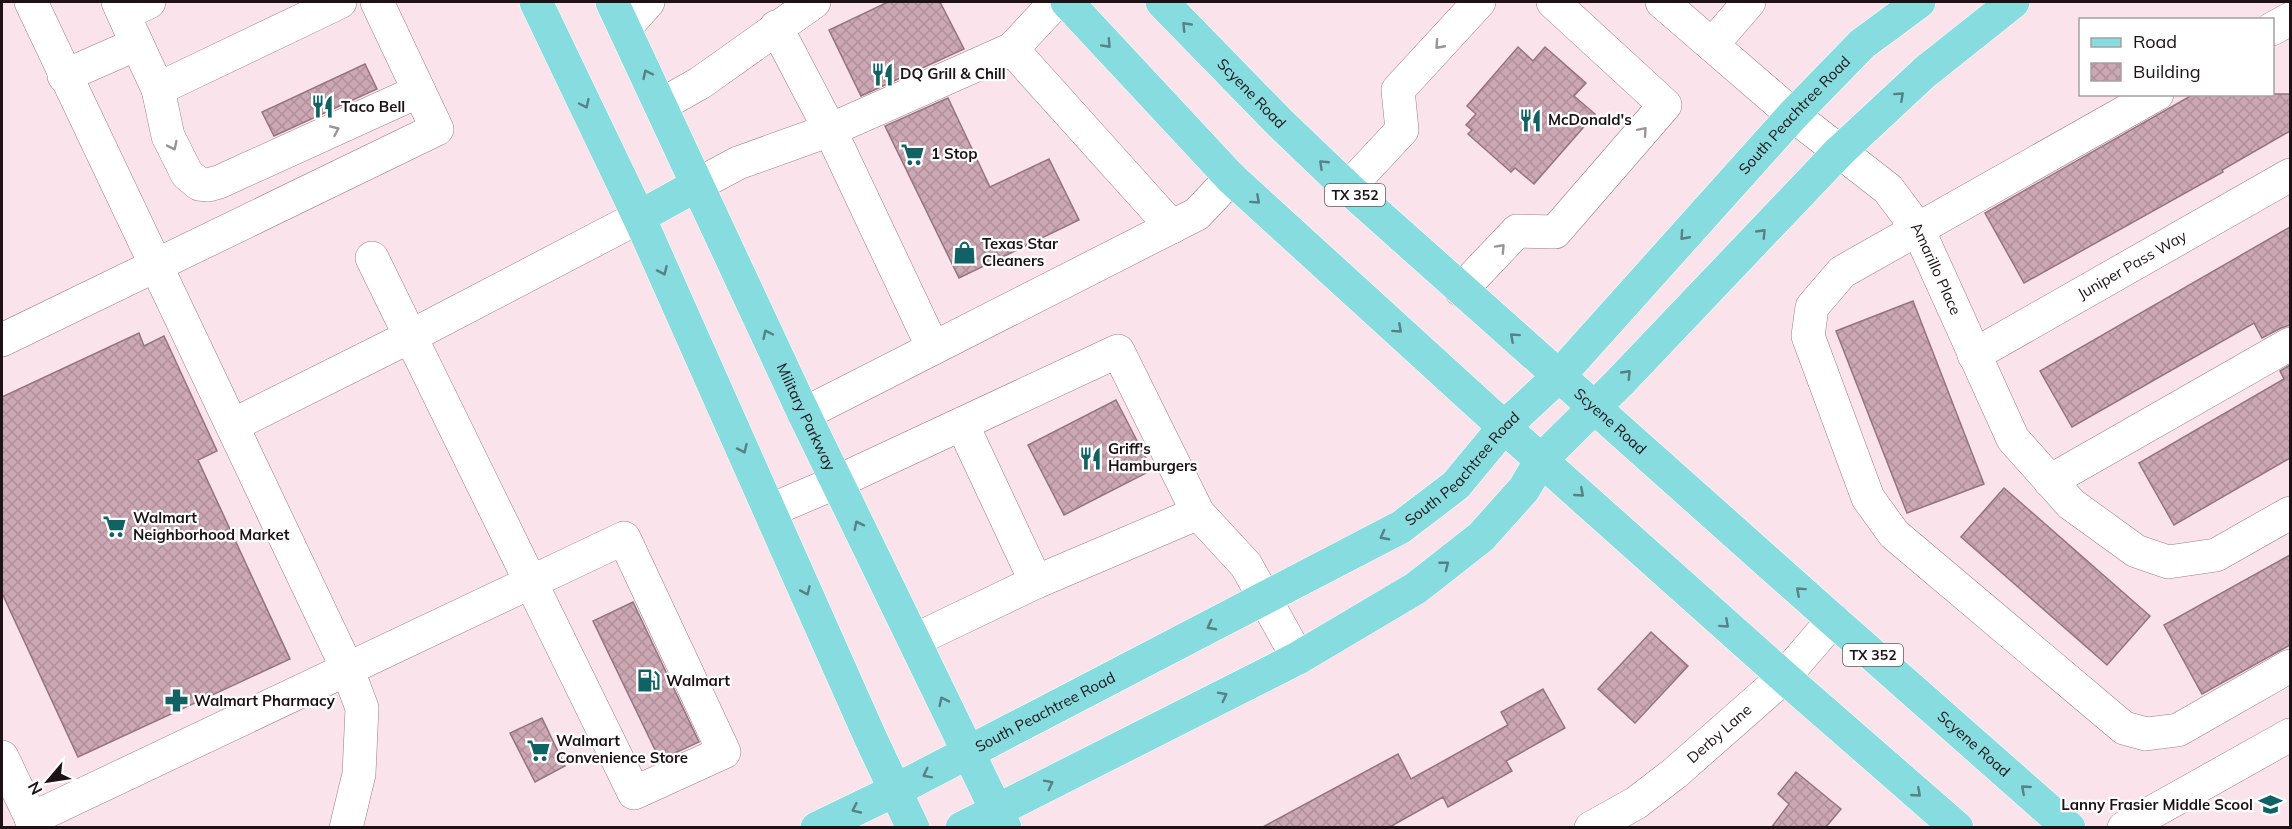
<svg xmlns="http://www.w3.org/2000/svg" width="2292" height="829" viewBox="0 0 2292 829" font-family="Mulish,sans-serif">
  <defs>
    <pattern id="building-cross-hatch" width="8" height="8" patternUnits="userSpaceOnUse" patternTransform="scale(1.5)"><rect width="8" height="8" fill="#cca8b4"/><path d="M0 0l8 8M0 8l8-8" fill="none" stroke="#af909a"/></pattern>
  </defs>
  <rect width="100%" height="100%" fill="#fae3eb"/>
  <path fill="url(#building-cross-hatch)" stroke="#95737f" stroke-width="1.5" d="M888 2H940L964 49 861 96 829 30Z
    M1518 47 1533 61 1545 47 1586 83 1574 96 1595 114 1534 184 1515 168 1511 172 1468 134 1472 130 1466 125 1476 114 1467 106Z
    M365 64 377 89 274 136 262 112Z
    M2194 94H2290V131L2222 170 2223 172 2024 283 1985 213Z
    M948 98 990 187 1049 159 1079 220 959 278 885 126Z
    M2290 227V325L2281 328 2262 338 2254 323 2072 427 2040 371Z
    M1913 301 1984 484 1907 513 1836 331Z
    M139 333 144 346 164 336 217 451 198 460 290 659 78 757 2 593V397Z
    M2290 365V458L2174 525 2139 463 2284 379 2280 371Z
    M1116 400 1152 470 1064 515 1028 445Z
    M2004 488 2150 616 2107 665 1961 537Z
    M2290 555V645L2202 694 2164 625Z
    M633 602 699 742 660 760 593 621Z
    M1651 632 1688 666 1635 723 1598 689Z
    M1543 689 1565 728 1506 761 1512 771 1448 807 1443 797 1388 828H1261L1398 754 1411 779 1508 725 1501 712Z
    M542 718 565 766 535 782 510 733Z
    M1796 772 1841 809 1825 828H1771L1789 804 1778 794Z"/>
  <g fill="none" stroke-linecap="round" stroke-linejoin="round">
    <defs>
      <g id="minor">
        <path d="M31 2 347 668 362 708 359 774 346 828"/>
        <path d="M118 2 137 44"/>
        <path d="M1056 2 1012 49 1172 227"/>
        <path id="s1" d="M1662 2 1793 115 1888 189 1918 229 2013 439 2071 504 2136 551 2168 562 2216 555 2290 513"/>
        <path d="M124 14 149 2"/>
        <path d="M776 27 830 130 933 348"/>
        <path d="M625 28 648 2"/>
        <path d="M2272 29 2290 19"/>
        <path d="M1712 45 1749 2"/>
        <path d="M64 76 137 44 158 89 340 2"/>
        <path d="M158 89 168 136 187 174 199 184 208 185 219 182 419 91"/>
        <path d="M2157 94 1842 272 1812 307 1808 336 1868 498 1894 534 2124 728 2146 734 2178 730 2290 666"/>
        <path d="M661 105 700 83 814 2"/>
        <path d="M697 185 738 163 830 130 1012 49"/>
        <path d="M1348 188 1402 130 1398 90 1479 2"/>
        <path d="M1461 290 1517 231 1555 232 1665 105 1553 2"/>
        <path d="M2 340 437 129 377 2"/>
        <path id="s2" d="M1974 355 2290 175"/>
        <path d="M804 414 1197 214 1231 178"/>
        <path d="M962 424 1036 582"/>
        <path d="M233 425 411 336 639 217"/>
        <path d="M2050 481 2290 344"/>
        <path d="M771 510 837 482 1118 351 1198 513 1246 565 1298 658"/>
        <path d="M915 640 1036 582 1198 513"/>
        <path d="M2 757 36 828"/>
        <path d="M31 819C228 724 426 631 624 538L724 752 634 793C546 615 460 436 372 258"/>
        <path id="s3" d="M1591 828 1636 803 1675 773 1784 677 1833 620"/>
        <path d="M2124 828 2290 735"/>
      </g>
      <g id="major">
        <path d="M536 2 639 217 871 739 913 828"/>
        <path id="s4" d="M612 2 804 414 1005 828"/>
        <path d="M1067 2 1231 178 1504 427 1784 677 1957 828"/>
        <path id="s5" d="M1162 2 1281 124 1348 188 1833 620 2069 828"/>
        <path d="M639 217 697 185"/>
        <path id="s6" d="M817 828 896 790 1401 527 1456 485 1504 427 1558 377 1793 115 1862 44 1919 2"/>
        <path d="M962 828 1298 658 1416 588 1481 537 1524 489 1541 460 1619 383 1839 152 1925 72 2013 2"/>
      </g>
    </defs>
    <use href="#minor" stroke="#9f7c88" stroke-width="34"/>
    <use href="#major" stroke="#fff" stroke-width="34"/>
    <use href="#minor" stroke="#fff" stroke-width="33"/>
    <use href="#major" stroke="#86dcdf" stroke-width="33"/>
  </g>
  <defs><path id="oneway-chevron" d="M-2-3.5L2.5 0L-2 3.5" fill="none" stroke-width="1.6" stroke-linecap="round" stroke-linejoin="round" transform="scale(1.5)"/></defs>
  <g stroke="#588185">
    <use href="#oneway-chevron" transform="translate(1186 26) rotate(-134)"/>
    <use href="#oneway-chevron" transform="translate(1107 44) rotate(47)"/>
    <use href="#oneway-chevron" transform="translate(647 74) rotate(-115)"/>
    <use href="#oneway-chevron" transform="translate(1900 96) rotate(-42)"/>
    <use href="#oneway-chevron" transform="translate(585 104) rotate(65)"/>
    <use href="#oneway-chevron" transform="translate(1323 164) rotate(-136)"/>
    <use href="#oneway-chevron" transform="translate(1256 200) rotate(42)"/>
    <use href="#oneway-chevron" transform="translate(1762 233) rotate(-46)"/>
    <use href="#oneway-chevron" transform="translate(1684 236) rotate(132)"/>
    <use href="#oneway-chevron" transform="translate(663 271) rotate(66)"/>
    <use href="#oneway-chevron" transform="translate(1398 329) rotate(42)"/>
    <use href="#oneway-chevron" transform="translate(767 334) rotate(-115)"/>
    <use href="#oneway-chevron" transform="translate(1514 337) rotate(-138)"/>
    <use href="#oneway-chevron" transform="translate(1627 374) rotate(-46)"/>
    <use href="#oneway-chevron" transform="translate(743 449) rotate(66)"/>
    <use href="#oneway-chevron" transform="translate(1580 493) rotate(41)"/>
    <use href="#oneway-chevron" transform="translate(858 525) rotate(-116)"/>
    <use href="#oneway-chevron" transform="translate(1384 536) rotate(152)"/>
    <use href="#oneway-chevron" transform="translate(1445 565) rotate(-38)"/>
    <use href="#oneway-chevron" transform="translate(806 591) rotate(66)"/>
    <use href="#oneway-chevron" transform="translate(1800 591) rotate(-138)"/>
    <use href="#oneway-chevron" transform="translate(1725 624) rotate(42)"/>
    <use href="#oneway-chevron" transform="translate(1211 626) rotate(152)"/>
    <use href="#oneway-chevron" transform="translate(1223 696) rotate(-27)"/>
    <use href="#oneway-chevron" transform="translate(943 701) rotate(-116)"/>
    <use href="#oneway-chevron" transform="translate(927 774) rotate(153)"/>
    <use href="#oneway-chevron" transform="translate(1049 784) rotate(-27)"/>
    <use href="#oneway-chevron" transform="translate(2025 789) rotate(-139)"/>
    <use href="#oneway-chevron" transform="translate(1917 793) rotate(41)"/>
    <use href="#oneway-chevron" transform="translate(856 809) rotate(155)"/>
  </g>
  <g stroke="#9a9497">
    <use href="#oneway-chevron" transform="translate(1439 45) rotate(132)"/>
    <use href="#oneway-chevron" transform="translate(335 130) rotate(-24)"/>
    <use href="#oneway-chevron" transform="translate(1643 131) rotate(-49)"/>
    <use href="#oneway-chevron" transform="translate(173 146) rotate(64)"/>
    <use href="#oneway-chevron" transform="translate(1501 248) rotate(-47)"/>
  </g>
  <defs>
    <symbol id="restaurant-bare" viewBox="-9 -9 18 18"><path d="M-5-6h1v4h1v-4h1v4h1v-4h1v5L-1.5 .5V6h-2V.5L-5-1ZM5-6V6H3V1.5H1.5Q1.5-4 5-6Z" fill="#106264" stroke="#fff" stroke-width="2.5" paint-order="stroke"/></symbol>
    <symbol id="supermarket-bare" viewBox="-9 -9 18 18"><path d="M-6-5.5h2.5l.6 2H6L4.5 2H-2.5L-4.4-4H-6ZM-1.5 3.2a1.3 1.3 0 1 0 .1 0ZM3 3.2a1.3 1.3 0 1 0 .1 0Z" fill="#106264" stroke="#fff" stroke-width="2.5" paint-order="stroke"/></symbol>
    <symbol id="shop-bare" viewBox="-9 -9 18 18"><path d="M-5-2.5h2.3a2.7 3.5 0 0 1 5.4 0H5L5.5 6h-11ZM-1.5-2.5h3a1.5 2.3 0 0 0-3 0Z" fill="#106264" stroke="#fff" stroke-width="2.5" paint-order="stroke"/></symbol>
    <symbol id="fuel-bare" viewBox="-9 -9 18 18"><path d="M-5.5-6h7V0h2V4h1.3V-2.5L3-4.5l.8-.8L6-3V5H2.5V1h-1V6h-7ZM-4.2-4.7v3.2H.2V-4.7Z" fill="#106264" stroke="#fff" stroke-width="2.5" paint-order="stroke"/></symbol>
    <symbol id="pharmacy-bare" viewBox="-9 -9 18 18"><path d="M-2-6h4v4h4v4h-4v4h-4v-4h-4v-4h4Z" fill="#106264" stroke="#fff" stroke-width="2.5" paint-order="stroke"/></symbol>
    <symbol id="school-bare" viewBox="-9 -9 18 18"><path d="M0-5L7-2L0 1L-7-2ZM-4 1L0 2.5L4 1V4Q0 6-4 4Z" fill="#106264" stroke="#fff" stroke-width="2.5" paint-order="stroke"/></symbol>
  </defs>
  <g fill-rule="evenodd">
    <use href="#restaurant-bare" x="866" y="58" width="33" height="33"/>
    <use href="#restaurant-bare" x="306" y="90" width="33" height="33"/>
    <use href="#restaurant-bare" x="1514" y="104" width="33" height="33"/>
    <use href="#supermarket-bare" x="896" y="138" width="33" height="33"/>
    <use href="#shop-bare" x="948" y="236" width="33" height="33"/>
    <use href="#restaurant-bare" x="1074" y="442" width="33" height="33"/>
    <use href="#supermarket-bare" x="98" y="510" width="33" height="33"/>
    <use href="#fuel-bare" x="632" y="664" width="33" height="33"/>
    <use href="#pharmacy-bare" x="160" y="684" width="33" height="33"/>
    <use href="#supermarket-bare" x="522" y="734" width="33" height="33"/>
    <use href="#school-bare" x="2254" y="788" width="33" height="33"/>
  </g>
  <g text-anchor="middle" stroke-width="4.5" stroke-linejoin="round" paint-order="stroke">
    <g fill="#fff" stroke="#62595d" stroke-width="1.5">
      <rect x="1325" y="184" width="60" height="22" rx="4.5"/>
      <rect x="1843" y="644" width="60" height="22" rx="4.5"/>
    </g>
    <g font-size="14" font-weight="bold" fill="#1f1217">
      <text x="1355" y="200">TX 352</text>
      <text x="1873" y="660">TX 352</text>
    </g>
    <g font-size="15" font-weight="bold" fill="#1f1217" stroke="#fff" text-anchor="start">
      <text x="900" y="79">DQ Grill &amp; Chill</text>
      <text x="341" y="112">Taco Bell</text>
      <text x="1548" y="125">McDonald's</text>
      <text x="931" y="159">1 Stop</text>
      <text x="982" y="249">Texas Star<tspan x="982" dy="17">Cleaners</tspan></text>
      <text x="1108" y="454">Griff's<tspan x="1108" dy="17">Hamburgers</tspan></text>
      <text x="133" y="523">Walmart<tspan x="133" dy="17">Neighborhood Market</tspan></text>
      <text x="666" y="686">Walmart</text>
      <text x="194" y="706">Walmart Pharmacy</text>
      <text x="556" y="746">Walmart<tspan x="556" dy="17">Convenience Store</tspan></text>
      <text x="2253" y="810" text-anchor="end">Lanny Frasier Middle Scool</text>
    </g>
    <g font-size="15" fill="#1f1217" stroke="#fff">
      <text dy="5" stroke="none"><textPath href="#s5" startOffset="128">Scyene Road</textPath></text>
      <text dy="5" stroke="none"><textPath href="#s6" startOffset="1228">South Peachtree Road</textPath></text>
      <text dy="5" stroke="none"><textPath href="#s2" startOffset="182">Juniper Pass Way</textPath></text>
      <text dy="5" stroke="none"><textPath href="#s1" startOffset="387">Amarillo Place</textPath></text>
      <text dy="5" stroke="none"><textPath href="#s4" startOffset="458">Military Parkway</textPath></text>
      <text dy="5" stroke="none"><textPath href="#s5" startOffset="614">Scyene Road</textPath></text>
      <text dy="5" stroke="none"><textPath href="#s6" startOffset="742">South Peachtree Road</textPath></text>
      <text dy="5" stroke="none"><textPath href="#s6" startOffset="256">South Peachtree Road</textPath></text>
      <text dy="5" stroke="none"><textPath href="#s3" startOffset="160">Derby Lane</textPath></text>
      <text dy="5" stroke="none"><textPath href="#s5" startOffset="1100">Scyene Road</textPath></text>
    </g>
  </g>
  <rect width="2292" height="829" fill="none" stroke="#1f1217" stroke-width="6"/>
  <rect x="2079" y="18" width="195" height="78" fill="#ffffff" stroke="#a5a0a2" stroke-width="1.5"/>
  <rect x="2091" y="38" width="30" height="9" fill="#86dcdf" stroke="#a5a0a2" stroke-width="1.5"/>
  <text x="2133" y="48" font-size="18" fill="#1f1217">Road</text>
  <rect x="2091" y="63" width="30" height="18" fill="url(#building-cross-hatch)" stroke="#a5a0a2" stroke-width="1.5"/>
  <text x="2133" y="78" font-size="18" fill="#1f1217">Building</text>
  <g transform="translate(48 781) rotate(241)" stroke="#ffffff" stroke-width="4.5" paint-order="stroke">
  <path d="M0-4.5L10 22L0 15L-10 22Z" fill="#1f1217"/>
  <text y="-9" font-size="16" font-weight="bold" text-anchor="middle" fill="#1f1217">N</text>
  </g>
</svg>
